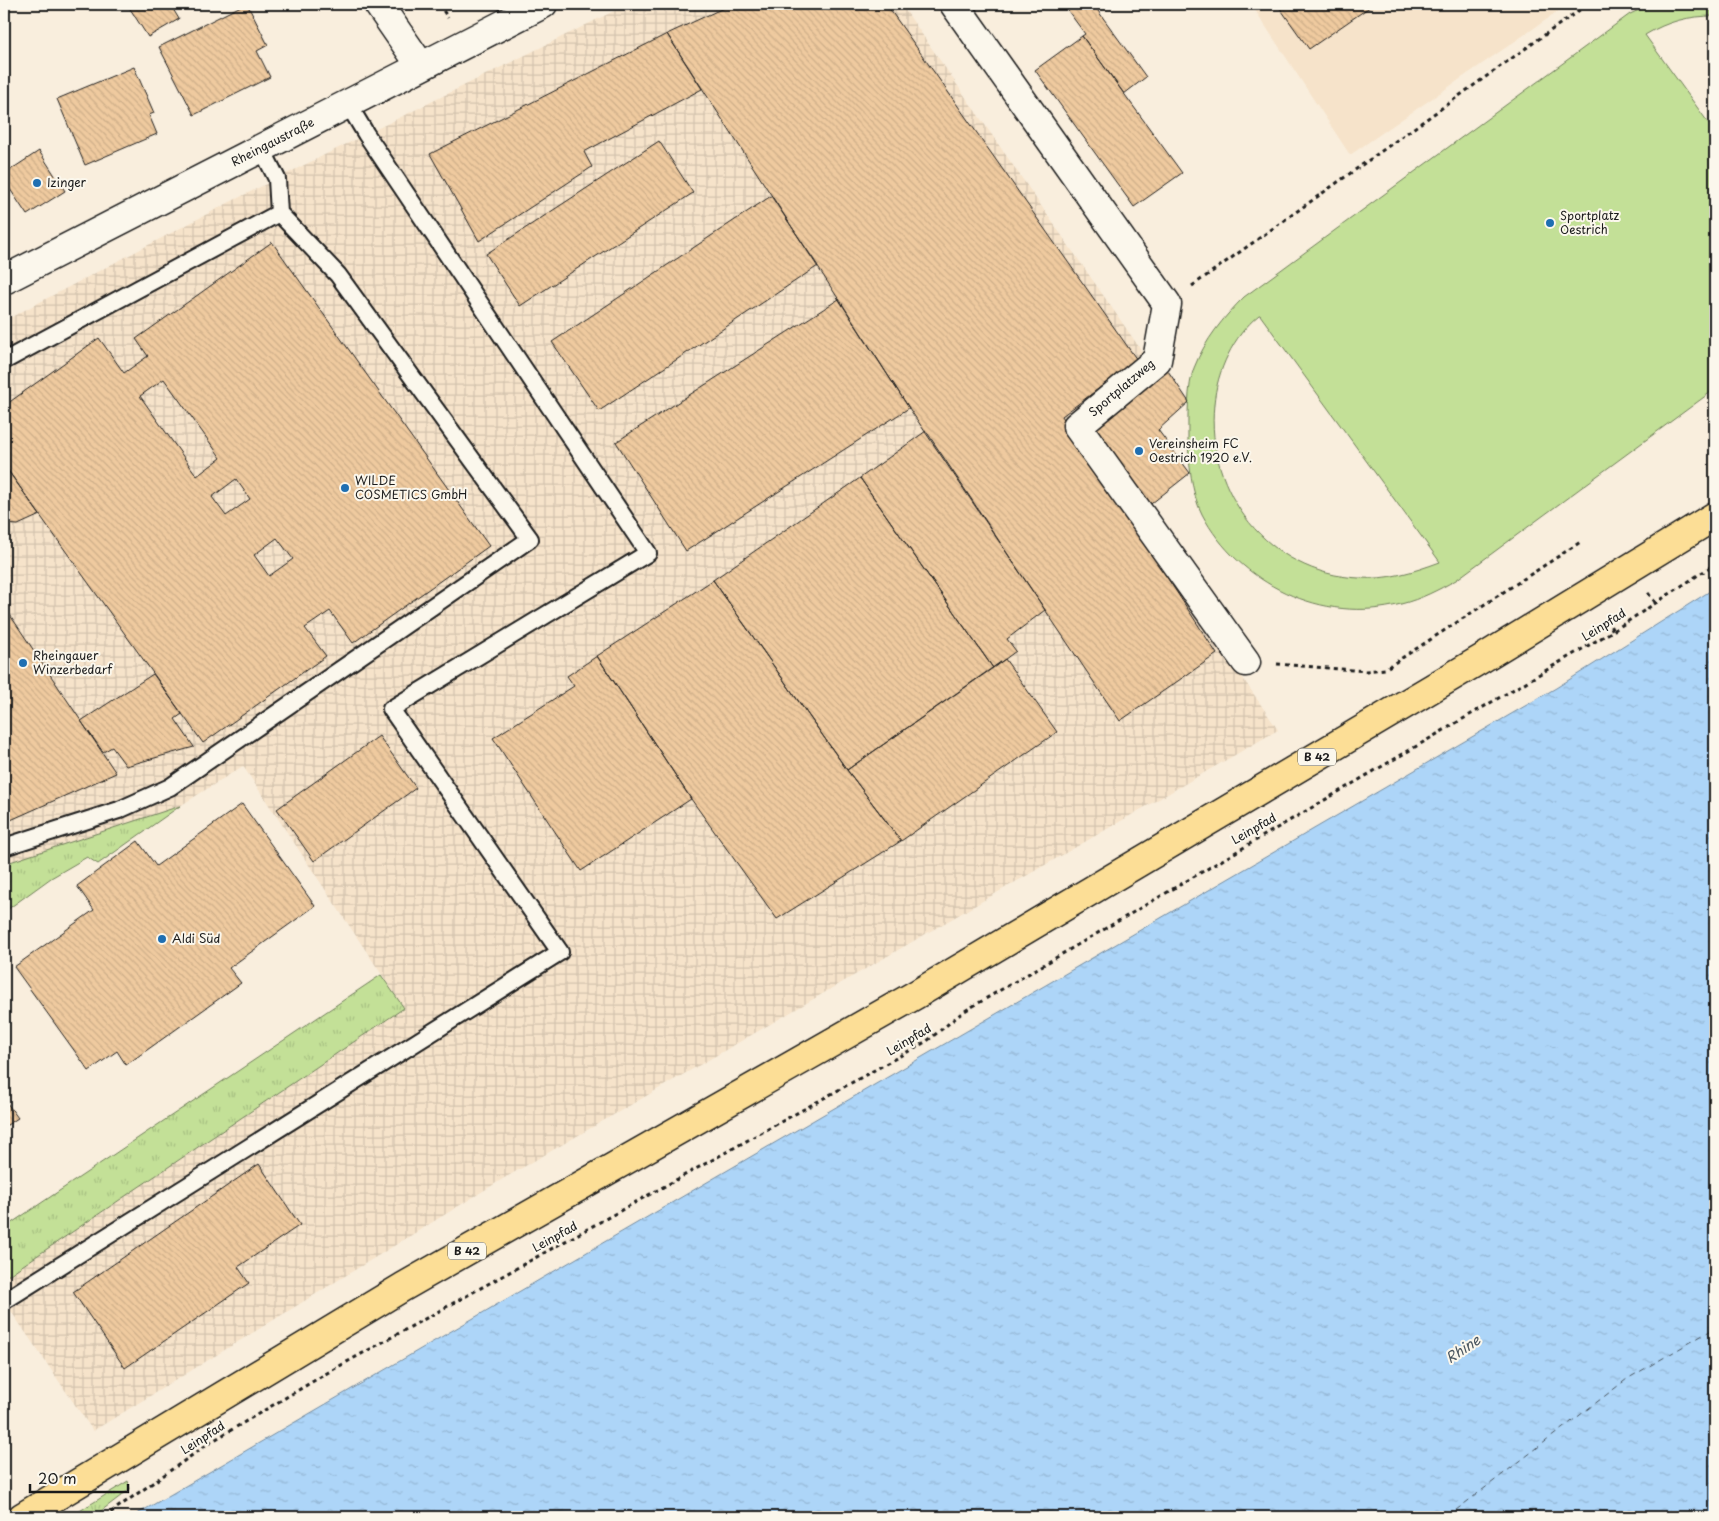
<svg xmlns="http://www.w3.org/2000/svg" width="1719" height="1521" viewBox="0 0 1719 1521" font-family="'Playpen Sans',sans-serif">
  <defs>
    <pattern id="industrial-grid" width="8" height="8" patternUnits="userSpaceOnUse" patternTransform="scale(1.25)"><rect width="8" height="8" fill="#f6e3ca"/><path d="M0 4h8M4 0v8" fill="none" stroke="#d2c2ad"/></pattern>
    <pattern id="grass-tufts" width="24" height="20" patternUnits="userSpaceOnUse" patternTransform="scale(1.25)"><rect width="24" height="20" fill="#c3e097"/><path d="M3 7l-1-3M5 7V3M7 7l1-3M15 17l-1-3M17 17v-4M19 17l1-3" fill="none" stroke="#a7c082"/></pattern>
    <pattern id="water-ripples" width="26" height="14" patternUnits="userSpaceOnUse" patternTransform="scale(1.25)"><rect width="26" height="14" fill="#add5f8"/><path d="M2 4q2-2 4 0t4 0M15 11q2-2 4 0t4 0" fill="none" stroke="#94b6d4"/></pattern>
    <pattern id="building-back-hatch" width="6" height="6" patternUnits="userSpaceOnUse" patternTransform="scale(1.25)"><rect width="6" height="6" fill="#efca9f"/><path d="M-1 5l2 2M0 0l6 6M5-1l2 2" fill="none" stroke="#ccad88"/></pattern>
  </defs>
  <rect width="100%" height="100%" fill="#f9eedd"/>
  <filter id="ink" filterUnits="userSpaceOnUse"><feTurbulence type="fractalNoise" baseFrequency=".02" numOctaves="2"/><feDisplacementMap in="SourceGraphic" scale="10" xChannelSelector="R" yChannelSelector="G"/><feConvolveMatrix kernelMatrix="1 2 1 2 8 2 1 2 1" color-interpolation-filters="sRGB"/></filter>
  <g filter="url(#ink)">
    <path fill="#f6e3ca" d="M1251 4H1569L1350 155Z"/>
    <path fill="url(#industrial-grid)" d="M628 4H901L1146 357 1068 420 1278 730 501 1180 93 1431 4 1301V1278L404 1008 243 766 180 806 4 864V321L230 202Z"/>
    <path fill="url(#grass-tufts)" stroke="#707e5a" d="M180 806 98 864 87 857 51 878 4 912V864Z
      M381 975 404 1008 4 1278V1228Z
      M128 1481 130 1489 93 1517H70Z"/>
    <path fill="#c3e097" stroke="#707e5a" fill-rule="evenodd" d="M1652 4H1715V16C1689 16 1668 21 1645 35L1715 132V389L1456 580C1438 590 1421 599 1401 604 1323 625 1238 583 1202 514 1191 493 1189 462 1188 439 1188 419 1187 386 1194 368 1205 340 1223 318 1244 297L1630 14ZM1259 315H1260L1440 562C1413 572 1387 580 1359 578 1269 574 1205 492 1214 404 1217 371 1233 336 1259 315Z"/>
    <path fill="url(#water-ripples)" stroke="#738ba0" d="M1715 588V1517H132L1556 688Z"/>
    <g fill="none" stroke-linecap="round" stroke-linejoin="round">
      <path stroke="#48545e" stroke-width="1" stroke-dasharray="6 5" stroke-linecap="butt" d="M1447 1517 1627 1379 1715 1328"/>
    </g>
    <path fill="url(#building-back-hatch)" stroke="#1c1c1c" fill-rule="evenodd" d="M127 4H170L179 19 148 37Z
      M245 4H247L268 45 257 51 270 77 194 115 159 47Z
      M732 4H886L1137 360 1062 416 1217 654 1120 721 909 408 667 34Z
      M1063 4H1093L1146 77 1124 94 1082 36 1085 34Z
      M1277 4H1374L1309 49Z
      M667 34 702 89 584 152 592 167 479 241 430 154Z
      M1082 36 1182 173 1134 207 1035 70Z
      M134 67 154 113 149 115 157 134 85 165 57 99Z
      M659 141 693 193 520 306 486 254Z
      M39 151 65 191 27 215 4 180V174Z
      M771 196 818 266 599 411 552 342Z
      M272 242 489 546 353 643 330 611 305 628 326 656 203 743 4 465V406L99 338 124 373 148 356 136 339ZM164 379 221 458 197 476 140 396ZM236 479 250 499 226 516 212 497ZM277 538 293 559 269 576 254 555Z
      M839 299 909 408 686 551 616 442Z
      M1164 365 1189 402 1158 430 1190 473 1147 507 1084 426Z
      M926 431 1045 610 1007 639 1016 651 993 668 860 478Z
      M4 465 40 515 18 525 4 524Z
      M860 478 993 668 847 770 713 580Z
      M713 580 847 770 901 841 777 919 691 799 597 656Z
      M4 606 116 773 4 823Z
      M597 656 691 799 581 871 493 738 574 686 567 676Z
      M1005 659 1057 732 901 841 847 770Z
      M153 674 182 714 175 719 194 747 126 766 112 747 103 752 81 721Z
      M379 736 416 788 314 861 277 809Z
      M242 804 315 906 229 968 241 983 126 1065 117 1051 89 1071 14 967 94 910 77 886 138 841 156 866Z
      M4 1099 18 1118 4 1127Z
      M259 1164 300 1225 238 1267 249 1283 125 1368 73 1292Z"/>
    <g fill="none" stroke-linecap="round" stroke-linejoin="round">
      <defs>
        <path id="service" d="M4 361 279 213 277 179 262 149
          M4 847 119 810 170 787 530 539 338 275 279 213
          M4 1301 560 952 391 709 648 553 366 134 348 104"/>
        <path id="minor" d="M378 4 421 66
          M954 4 1167 304 1157 360 1077 426 1246 662"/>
        <g id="secondary">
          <path id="s1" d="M4 280 543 4"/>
        </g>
        <path id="primary" d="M22 1517 403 1287 917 994 1483 658 1715 516"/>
      </defs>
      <use href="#service" stroke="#1c1c1c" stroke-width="20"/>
      <use href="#minor" stroke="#1c1c1c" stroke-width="31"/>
      <use href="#secondary" stroke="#1c1c1c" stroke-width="31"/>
      <use href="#primary" stroke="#1c1c1c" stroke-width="31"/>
      <path stroke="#1c1c1c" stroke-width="3" stroke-dasharray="4 4" stroke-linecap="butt" d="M439 4 448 18
        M1192 286 1588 4
        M1648 593 1655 602
        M1607 619 1613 631
        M1277 664 1366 671 1385 669 1582 541
        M104 1517 211 1442 327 1373 927 1041 963 1012 1613 631 1715 564"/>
      <use href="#service" stroke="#fbf7ec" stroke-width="16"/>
      <use href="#minor" stroke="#fbf7ec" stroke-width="28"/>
      <use href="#secondary" stroke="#fbf7ec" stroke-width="28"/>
      <use href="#primary" stroke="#fcde96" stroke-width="28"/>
    </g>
  </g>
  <g fill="#1f6fb2" stroke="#fbf7ec" stroke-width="2">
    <circle cx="37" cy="183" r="5"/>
    <circle cx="1550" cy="223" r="5"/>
    <circle cx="1139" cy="451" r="5"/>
    <circle cx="345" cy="488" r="5"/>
    <circle cx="23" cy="663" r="5"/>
    <circle cx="162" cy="939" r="5"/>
  </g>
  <g text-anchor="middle" stroke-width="4" stroke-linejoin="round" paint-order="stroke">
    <g fill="#fbf7ec" stroke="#5f5e5a" stroke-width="1">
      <rect x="1298" y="748.5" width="38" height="17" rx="4"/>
      <rect x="448" y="1242.5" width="38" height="17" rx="4"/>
    </g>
    <g font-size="11" font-weight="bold" fill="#1c1c1c">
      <text x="1317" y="761">B 42</text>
      <text x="467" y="1255">B 42</text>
    </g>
    <g font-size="12" fill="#1c1c1c" stroke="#fbf7ec">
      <text dy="4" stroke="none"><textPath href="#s1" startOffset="302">Rheingaustraße</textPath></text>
      <text transform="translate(1122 388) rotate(-40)" y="4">Sportplatzweg</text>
      <text transform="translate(1604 625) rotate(-32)" y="4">Leinpfad</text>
      <text transform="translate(1254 829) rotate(-30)" y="4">Leinpfad</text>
      <text transform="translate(909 1040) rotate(-31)" y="4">Leinpfad</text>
      <text transform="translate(555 1237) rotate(-29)" y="4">Leinpfad</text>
      <text transform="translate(203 1438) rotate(-33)" y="4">Leinpfad</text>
    </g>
    <g font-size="12" fill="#1c1c1c" stroke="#fbf7ec" text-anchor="start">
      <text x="47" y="187">Izinger</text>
      <text x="1560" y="220">Sportplatz<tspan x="1560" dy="14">Oestrich</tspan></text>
      <text x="1149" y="448">Vereinsheim FC<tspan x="1149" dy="14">Oestrich 1920 e.V.</tspan></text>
      <text x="355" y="485">WILDE<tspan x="355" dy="14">COSMETICS GmbH</tspan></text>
      <text x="33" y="660">Rheingauer<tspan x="33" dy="14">Winzerbedarf</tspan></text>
      <text x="172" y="943">Aldi Süd</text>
    </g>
    <g font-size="14" font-style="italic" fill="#48545e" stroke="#fbf7ec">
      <text transform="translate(1463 1349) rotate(-34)" y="5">Rhine</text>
    </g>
  </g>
  <rect width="1719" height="1521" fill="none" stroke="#fbf7ec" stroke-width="20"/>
  <rect x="10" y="10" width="1699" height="1501" fill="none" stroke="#1c1c1c" stroke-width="2" filter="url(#ink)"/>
  <path d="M30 1484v8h98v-8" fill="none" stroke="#1c1c1c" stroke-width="2.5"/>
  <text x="38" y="1484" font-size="15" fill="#1c1c1c" stroke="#fbf7ec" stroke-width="4" paint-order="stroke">20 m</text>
</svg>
